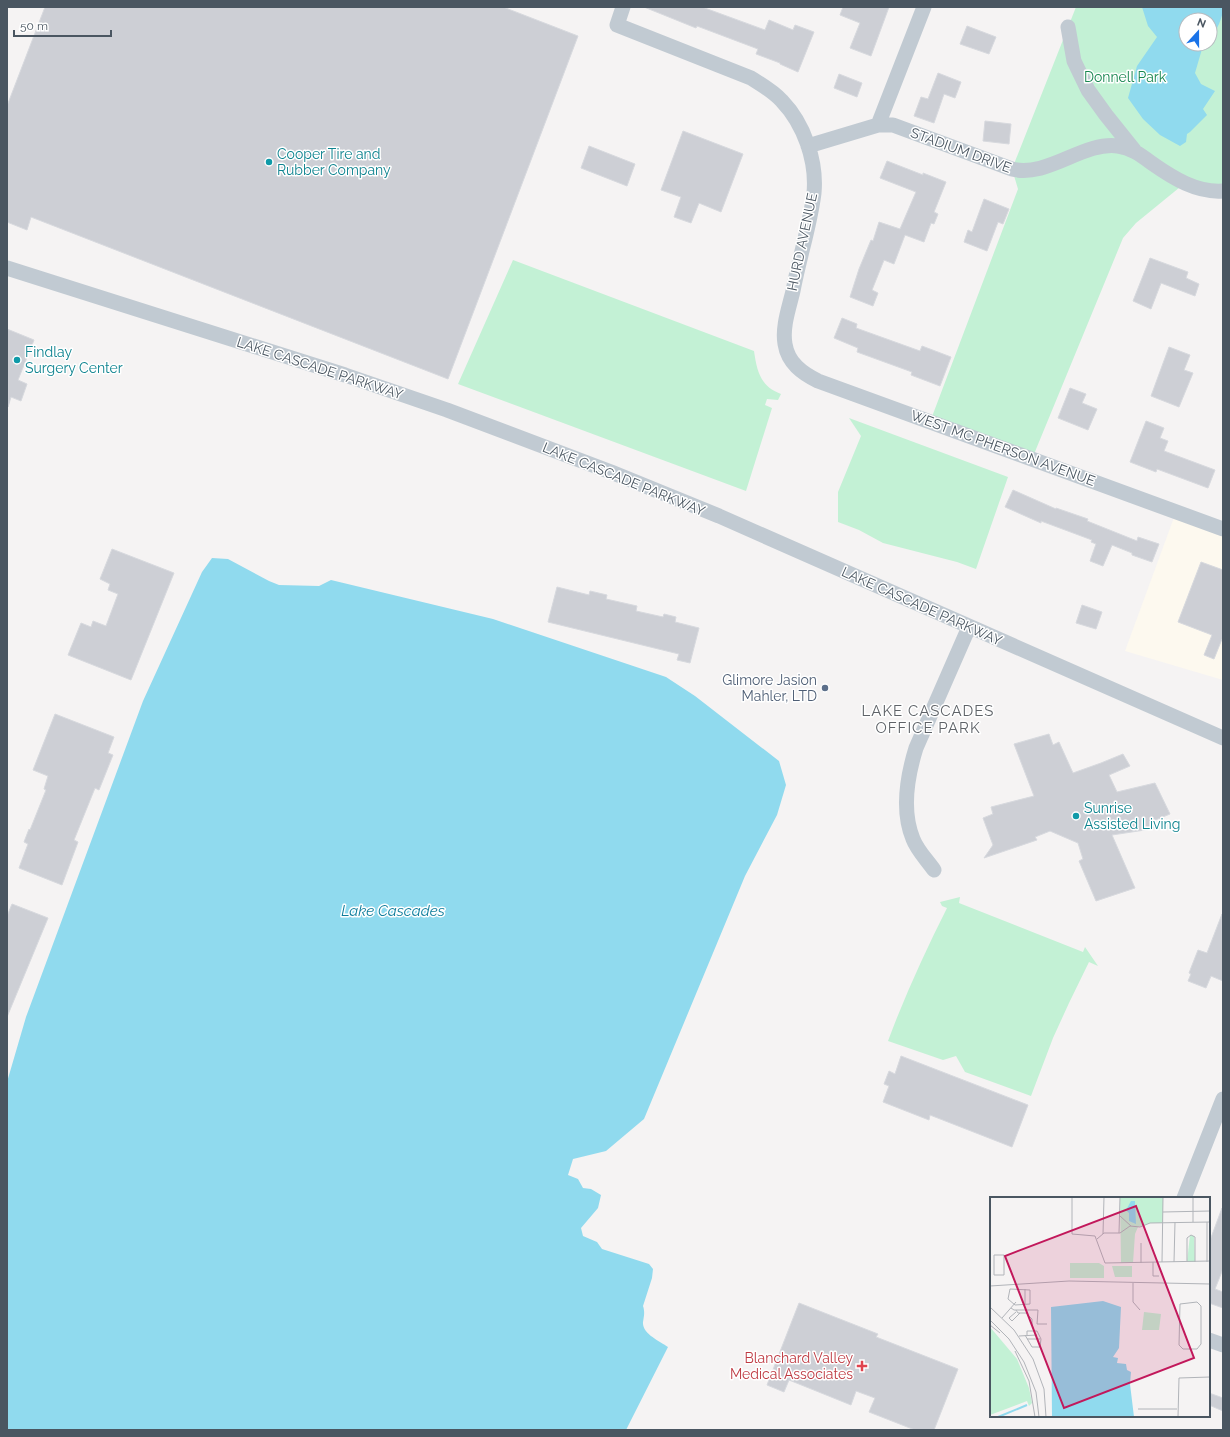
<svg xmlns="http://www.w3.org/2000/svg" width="1230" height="1437" viewBox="0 0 1230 1437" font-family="Raleway,sans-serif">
  <rect width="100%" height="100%" fill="#f5f3f3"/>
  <path fill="#fdf9ef" d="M1176 512 1223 529V680L1125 651Z"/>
  <path fill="#c3f1d5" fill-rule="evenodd" d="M1076 7H1223V191L1185 183 1136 223 1123 238 1032 459 930 422 1018 189 1012 169ZM1186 20H1210V44H1186Z
    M513 260 754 351C757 371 760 386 781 394L778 400 767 399 765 405 772 408 746 491 458 384Z
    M849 418 1008 477 976 569 957 562 883 543 859 530 838 522V492L861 436Z
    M960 897 959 903 1083 952 1085 947 1098 966 1089 962 1069 1003 1053 1038 1031 1096 965 1072 956 1056 943 1060 888 1041C905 995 925 952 947 908L942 906 940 902Z"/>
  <path fill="#90daee" d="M1142 7H1223C1223 18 1217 30 1210 39V20H1186V44H1206L1202 49 1195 73 1201 84 1215 91 1203 109 1207 115 1190 132 1187 134 1186 142 1180 146 1160 135 1143 119 1128 98 1137 66 1157 37 1148 26Z
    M212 558 228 559 269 581 279 585 319 586 331 580 493 619 666 677 695 696 779 761 786 785 777 815 745 876 644 1119 606 1151 573 1159 568 1175 578 1179 583 1188 591 1189 601 1195 598 1208 581 1228 583 1236 597 1242 602 1249 649 1264 653 1269 652 1278 643 1306C645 1312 644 1316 643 1322 642 1334 660 1341 668 1347L626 1430H7V1082L26 1017 143 701 202 572Z"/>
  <path fill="#cdcfd5" stroke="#d7d9de" d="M45 7H503L578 36 448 379 31 217 27 230 7 222V106Z
    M644 7H702L765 30 769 20 793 30 795 25 814 32 798 72 780 64V63L756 54 758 49 697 26 696 28Z
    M843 7H889L871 56 850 48 860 23 840 15Z
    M967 26 996 37 989 54 960 44Z
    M938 73 961 82 955 98 944 94 934 123 914 116 921 97 928 99Z
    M839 74 862 83 857 97 834 88Z
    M985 121 1011 124 1009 144 983 141Z
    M683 131 743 154 721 212 699 203 691 223 674 217 681 197 661 190Z
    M589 146 635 164 627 186 581 168Z
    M887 161 923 175V173L946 182 934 212 938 214 934 224 931 223 924 242 905 235 894 264 884 260 872 290 878 293 873 306 850 297 859 269 871 240 873 241 879 222 900 229 916 192 880 178Z
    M984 199 1009 209 1003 224 998 222 987 251 964 242 968 230 972 232Z
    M1150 258 1188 272 1186 278 1199 284 1195 296 1161 283 1151 309 1133 301Z
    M842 318 857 324 856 328 920 351 922 346 951 357 940 386 911 375 912 372 857 352 858 348 834 338Z
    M7 329 34 340 18 380 27 384 21 401 11 397 8 407Z
    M1169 347 1190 355 1184 370 1193 373 1179 407 1151 396Z
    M1070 388 1086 394 1082 403 1097 409 1088 430 1058 418Z
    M1146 421 1164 428 1160 438 1168 441 1164 451 1215 470 1208 488 1157 469 1156 472 1130 462Z
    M1013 490 1056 509V508L1088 519 1087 521 1137 541 1138 537 1159 544 1152 562 1132 555V553L1112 545 1103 566 1090 561 1096 544 1091 542 1092 540 1041 521V523L1005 507Z
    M112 549 174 573 131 680 68 655 81 623 91 627 93 621 106 626 118 594 108 590 110 584 100 579Z
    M1201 562 1223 570V639H1222L1214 659 1204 655 1212 635 1178 622Z
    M557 587 589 595 590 591 607 595 606 599 637 606 636 611 663 617 664 614 676 617 675 622 699 628 690 663 677 660 679 654 548 622Z
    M1082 605 1102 612 1096 629 1076 623Z
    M55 714 114 737 108 753 113 755 99 790 95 788 74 840 78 842 62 885 19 868 28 844 24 842 29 829 30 830 46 790 44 789 48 776 33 770Z
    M1049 734 1053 745 1059 742 1073 773 1101 763 1123 754 1130 766 1109 775 1117 792 1155 783 1170 814 1153 821 1158 828 1112 835 1135 888 1096 901 1079 861 1083 859 1078 843 1050 831 1035 837 1037 840 984 858 993 845 983 818 993 814 991 807 1034 796 1014 744Z
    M12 904 48 918 7 1017V916Z
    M1222 914 1223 981 1211 976 1206 988 1188 981 1191 974 1189 973 1198 950 1207 953Z
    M901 1056 1028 1105 1012 1147 930 1115 929 1120 883 1102 889 1086 884 1084 889 1071 895 1074Z
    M1222 1208 1223 1269 1215 1289 1223 1292V1308L1209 1303V1243Z
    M799 1303 878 1334 876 1337 958 1369 934 1430H915L869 1412 875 1398 856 1391 851 1405 789 1380 784 1392 767 1385Z
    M1209 1393 1223 1398V1411L1209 1405Z"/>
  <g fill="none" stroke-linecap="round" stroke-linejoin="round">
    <path stroke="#c1cad2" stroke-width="15" d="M623 7 617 25 751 78C762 85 773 91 782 101 804 124 817 161 814 193 810 226 799 258 793 291 789 308 782 327 785 344 788 363 802 373 818 381L1223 529
      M1068 27 1074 61 1088 90 1106 115 1134 150
      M878 125 924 7
      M808 146 878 125H893L1012 169C1048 178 1083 141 1118 146 1132 148 1142 156 1153 164 1173 178 1197 193 1223 191
      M7 268 345 375 447 410 611 472 719 516 1223 738
      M934 870C927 860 917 850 913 839 901 810 907 777 916 748L969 627
      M1184 1198 1223 1099
      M1209 1340 1223 1345"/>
  </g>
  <g fill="#0f9aa8" stroke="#fff" stroke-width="1.5">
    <circle cx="269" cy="162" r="4"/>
    <circle cx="17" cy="360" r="4"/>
    <circle cx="1076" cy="816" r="4"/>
  </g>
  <circle fill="#5c6f8a" stroke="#fff" stroke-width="1.5" cx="825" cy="688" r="4"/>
  <path fill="#e0444e" stroke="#fff" stroke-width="1.5" d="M860 1360h4v4h4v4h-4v4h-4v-4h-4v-4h4z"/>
  <g text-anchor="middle" stroke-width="3" stroke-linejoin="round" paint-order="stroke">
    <g font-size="14" fill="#17864f" stroke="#fff">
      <text x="1125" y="82">Donnell Park</text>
    </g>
    <g font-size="14" fill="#4a5661" stroke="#fff">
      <text transform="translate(961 150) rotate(20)" y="5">STADIUM DRIVE</text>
      <text transform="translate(802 242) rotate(-78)" y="5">HURD AVENUE</text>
      <text transform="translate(320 368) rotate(18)" y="5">LAKE CASCADE PARKWAY</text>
      <text transform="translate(1003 448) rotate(20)" y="5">WEST MC PHERSON AVENUE</text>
      <text transform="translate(624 479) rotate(22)" y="5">LAKE CASCADE PARKWAY</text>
      <text transform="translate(922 606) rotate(24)" y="5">LAKE CASCADE PARKWAY</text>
    </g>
    <g font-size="14" fill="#0d838f" stroke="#fff" text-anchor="start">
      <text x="277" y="159">Cooper Tire and<tspan x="277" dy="16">Rubber Company</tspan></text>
      <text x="25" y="357">Findlay<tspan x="25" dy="16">Surgery Center</tspan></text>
      <text x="1084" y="813">Sunrise<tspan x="1084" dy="16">Assisted Living</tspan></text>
    </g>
    <g font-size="14" fill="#4e5e75" stroke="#fff" text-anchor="end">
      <text x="817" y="685">Glimore Jasion<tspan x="817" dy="16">Mahler, LTD</tspan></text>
    </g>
    <g font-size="14" fill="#be3a42" stroke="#fff" text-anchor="end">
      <text x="853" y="1363">Blanchard Valley<tspan x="853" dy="16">Medical Associates</tspan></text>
    </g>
    <g font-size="15" letter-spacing="1" fill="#5f6368" stroke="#fff">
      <text x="928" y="716">LAKE CASCADES<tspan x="928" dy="17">OFFICE PARK</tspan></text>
    </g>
    <g font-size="15" font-style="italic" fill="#0c7c9b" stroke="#fff">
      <text x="393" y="916">Lake Cascades</text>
    </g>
  </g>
  <g transform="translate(990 1197)">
    <rect width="220" height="220" fill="#f5f3f3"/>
    <path d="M130 0H173V26H160L148 30 145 37 143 66H131ZM200 38 204 39 205 65H197ZM80 66H109L114 69V81H80ZM122 69H142V80H125ZM154 115 171 117 169 133H152ZM0 130 27 162 39 191 42 206 39 209 37 204 0 218Z" fill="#c3f1d5"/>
    <path d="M141 4H145L146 27 139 24V16L136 13ZM113 104 131 110 129 151 123 160 128 161 127 166 136 167 137 173 141 175 140 187 144 220H62L61 110Z" fill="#90daee"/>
    <path fill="none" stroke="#90daee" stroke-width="2" d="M8 220 37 208"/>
    <path fill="none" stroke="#b1b4b9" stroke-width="1" d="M82 0V37L105 39 115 66 220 64M203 0V25M173 15 220 14M130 19 141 29M129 36 130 0M113 37 114 0M107 42 114 36H130L140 29 150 30 160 26 220 25M4 58H14V78H4ZM220 64V80M163 65V79H169M172 65 173 0H176M184 65 185 25M197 65V41L201 38 205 40V65M217 65V25M151 66V46M143 86V105L150 113M0 89 79 84 220 87M20 92 40 93V107L25 108 18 102ZM35 92V107M211 109 207 105 190 107 189 148 193 152H207L211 147M211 109V147M0 110 24 133 43 162 54 192 56 220M21 111 24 113H48L47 127H57M26 113 28 116H36L42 122V129M26 115 19 121 22 124 30 116M12 121 26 105M0 123 19 142 34 165 46 195 49 220M0 128 10 136M35 138 42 150H50L51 142 47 134H37V138M29 139 47 138M37 142H50M25 154 39 184 45 220M148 212H187M188 220 189 181 220 180"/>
    <path fill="#c2185b" fill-opacity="0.15" stroke="#c2185b" stroke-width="2" d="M146 9 204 161 74 211 15 59Z"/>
    <rect width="220" height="220" fill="none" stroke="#4a5661" stroke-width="2"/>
  </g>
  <rect width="1230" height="1437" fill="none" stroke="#4a5661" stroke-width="16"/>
  <g transform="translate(1198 32) rotate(21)"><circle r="19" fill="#ffffff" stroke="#b7bbc0"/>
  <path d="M0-3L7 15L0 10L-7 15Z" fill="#1a73e8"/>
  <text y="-6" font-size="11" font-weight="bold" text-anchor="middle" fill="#4a5661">N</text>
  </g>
  <path d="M14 30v6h97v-6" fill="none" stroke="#4a5661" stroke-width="2"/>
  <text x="20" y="30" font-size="12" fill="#4a5661" stroke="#ffffff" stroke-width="3" paint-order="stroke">50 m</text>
</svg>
